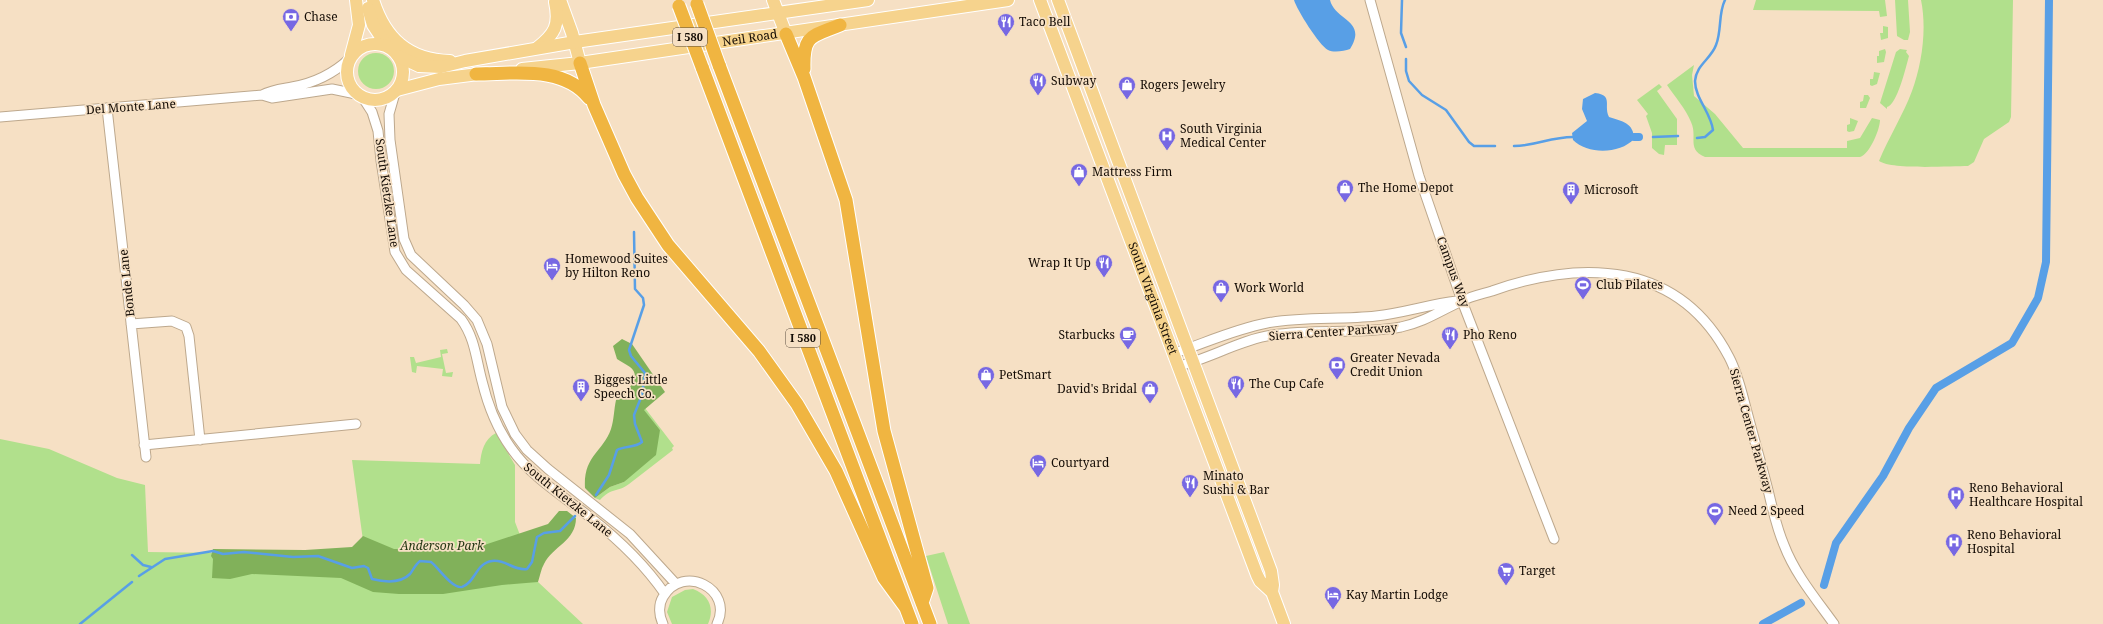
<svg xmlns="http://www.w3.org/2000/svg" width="2103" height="624" viewBox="0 0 2103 624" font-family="'Noto Serif',serif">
  <rect width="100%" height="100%" fill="#f6e0c4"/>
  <path fill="#b1e08c" d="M1756 0H1885L1887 16 1880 17 1879 11 1753 10Z
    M1895 0H1908L1910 32 1908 40H1904L1897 36Z
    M1921 0H2013L2011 117 2009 122 1984 139 1974 162 1968 166C1950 166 1892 170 1879 161 1889 137 1903 115 1912 91 1922 64 1927 29 1921 0Z
    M1883 26 1888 27V38L1881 40 1880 33H1883Z
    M1885 49 1886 52 1884 62 1877 63V56H1879V51Z
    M1900 49 1907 50 1906 52 1909 56C1906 67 1897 105 1887 107V109L1880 103 1896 52Z
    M358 71a18 18 0 1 1 36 0a18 18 0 1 1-36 0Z
    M1694 65 1692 75 1694 96 1715 114 1743 148H1847V141L1860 138 1872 118 1880 120C1880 129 1870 154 1860 157H1705C1686 149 1698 137 1691 122 1686 109 1675 97 1667 85Z
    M1874 72 1880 73 1877 84 1872 86 1870 85V79H1873Z
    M1659 84 1662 87 1657 91 1677 119V145H1665L1664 155 1659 154 1652 148V133L1646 116 1648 114 1637 100Z
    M1864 95H1868L1870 98 1866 108H1860V102L1863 101Z
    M1850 118 1858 121 1854 131 1849 132 1847 131V125L1850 124Z
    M447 349 448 353 442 354 446 373 453 372 452 377 442 376 443 369 417 366 416 373 412 372 410 357H414L416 363 441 357 440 350Z
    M645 408 674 446 672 448 673 450 629 484C617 493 612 487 600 500L595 498 610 487 624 482 660 430 643 410Z
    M496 433 515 465V522L538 582 583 624H0V439L49 449 117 478 145 485 148 552 365 555 352 460 480 464C481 452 484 439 496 433Z
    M944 552 970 624H948L926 556Z
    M693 589C709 595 715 608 708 624H672L667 612 672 597 685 590Z"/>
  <path fill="#81b15a" d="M622 339 632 344 665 392 644 410 660 430 656 455 624 482 610 487 595 498 585 488C583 456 603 452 611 429 614 420 614 409 616 400 624 394 644 378 630 367 626 364 621 362 617 359L613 346Z
    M559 511H567L576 518C576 541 553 546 544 564 541 569 540 576 538 582L502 585 443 594H399L373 592 341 578 252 574 230 579 212 578 213 559 211 556 213 549 305 550 352 547 363 536 394 549H472L548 524Z"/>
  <path fill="#589fe6" d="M1294 0H1330C1335 21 1368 20 1350 49 1344 51 1334 53 1328 50 1319 45 1297 10 1294 0Z
    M1595 93C1614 95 1603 106 1609 117 1622 121 1634 123 1634 139 1620 154 1588 155 1573 140L1572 133 1587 121 1582 109 1583 99Z"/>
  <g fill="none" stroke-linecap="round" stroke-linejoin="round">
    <path stroke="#589fe6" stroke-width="2.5" d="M1402 0 1401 33 1406 47
      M1406 59V71L1409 81 1422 95 1446 110 1469 142 1474 146H1495
      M1653 137 1678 136
      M1697 138 1705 137 1713 130C1711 113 1695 98 1695 81 1696 65 1711 59 1716 45 1722 30 1718 14 1725 0
      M1514 146C1536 146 1550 137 1573 137
      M596 495 609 475 617 450C624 446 635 448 642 442L635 424 634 415 642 395 645 373 631 356 629 350 644 305 643 298 635 289 634 232
      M132 555 143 565 151 567
      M139 576 165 559 213 551 223 554 244 552 293 557 318 556 352 568 364 566 368 568 372 579C384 582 400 584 410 574 413 570 415 565 420 561L431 562C438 567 452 589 462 587 475 583 476 563 492 561 506 559 513 571 527 569L532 562 537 537 544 533 560 531 575 516
      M80 624 132 582"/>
    <path stroke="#589fe6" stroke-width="8" d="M1634 137H1639
      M1824 585 1836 543 1883 476 1909 428 1936 388 2012 343 2038 298 2046 262 2049 0
      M1763 624 1801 603"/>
    <defs>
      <path id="minor" d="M1370 0 1419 176 1462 301 1554 539
        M395 93 389 114 390 140 404 239 411 255 464 305 477 320 487 344 502 407 515 434 527 450 548 469 630 534 676 584
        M262 95 272 98 332 89 356 94
        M363 98 372 112 378 131 381 161 395 252 406 270 461 319C475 338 476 359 482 381 488 406 496 427 511 448 531 477 563 496 591 518 619 540 645 565 665 594
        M107 108 146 457
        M0 117 262 95C271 90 281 89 292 87 314 83 332 75 349 59
        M131 324 172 321 186 327 189 336 200 440
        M1175 353C1205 343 1235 329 1267 323 1303 316 1340 320 1376 316 1404 313 1430 304 1457 301
        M1179 366C1211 358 1240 340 1272 335 1315 328 1358 335 1401 327 1427 321 1439 311 1462 301 1471 296 1482 294 1492 291 1582 259 1679 261 1729 357 1738 374 1742 393 1747 412 1754 439 1762 466 1769 494 1773 511 1777 529 1784 545 1795 574 1816 599 1834 624
        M144 445 356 424
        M663 624C659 616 658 605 663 597 683 563 734 589 717 624"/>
      <g id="major">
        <path d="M373 0C385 38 408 60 450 61"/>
        <path d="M560 0 572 33 580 63"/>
        <path d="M773 0 786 34"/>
        <path id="s1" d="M1040 0 1257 575 1260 581 1272 592 1284 624"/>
        <path d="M1058 0 1271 571 1273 585 1272 592"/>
        <path d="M368 8 373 25 387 46"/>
        <circle cx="375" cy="72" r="28"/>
        <path d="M537 48C555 34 560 25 555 2"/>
        <path d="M351 55 359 25 356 0"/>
        <path d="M398 56 419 66 441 67 465 61 575 42 868 0"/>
        <path id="s2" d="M522 69 580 63 1008 0"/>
        <path d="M397 90 439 79 486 73"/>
      </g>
      <path id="highway" d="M786 34 804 77 846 200 884 431 927 588 922 603
        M580 63 594 105 624 174 637 198 668 245 759 351 797 404 836 471 884 578 906 608
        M719 65 930 624
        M702 67 912 624
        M804 69C803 34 811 37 840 25
        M476 74C514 74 563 65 589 98"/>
    </defs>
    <use href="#minor" stroke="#bda88d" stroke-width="11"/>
    <use href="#major" stroke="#fff" stroke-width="14"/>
    <use href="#highway" stroke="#fff" stroke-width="15"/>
    <use href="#minor" stroke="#fff" stroke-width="9"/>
    <use href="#major" stroke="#f6d38d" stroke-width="12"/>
    <use href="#highway" stroke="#f0b541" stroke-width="13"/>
    <defs>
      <path id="highway-bridge" d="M697 4 719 65
        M679 6 702 67"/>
    </defs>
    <use href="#highway-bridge" stroke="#fff" stroke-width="15" stroke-linecap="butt"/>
    <use href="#highway-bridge" stroke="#f0b541" stroke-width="13"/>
  </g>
  <defs>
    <symbol id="bank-pin" viewBox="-11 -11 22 30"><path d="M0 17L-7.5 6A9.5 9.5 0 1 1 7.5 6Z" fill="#7768e3" stroke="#f6e0c4"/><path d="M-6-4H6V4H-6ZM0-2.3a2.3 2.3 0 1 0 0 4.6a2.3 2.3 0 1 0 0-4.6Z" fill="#fff"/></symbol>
    <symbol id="restaurant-pin" viewBox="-11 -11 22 30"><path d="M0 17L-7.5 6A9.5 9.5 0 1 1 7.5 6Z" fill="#7768e3" stroke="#f6e0c4"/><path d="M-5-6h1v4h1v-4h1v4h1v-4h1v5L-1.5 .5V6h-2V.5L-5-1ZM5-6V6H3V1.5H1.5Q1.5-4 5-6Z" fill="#fff"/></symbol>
    <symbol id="shop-pin" viewBox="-11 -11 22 30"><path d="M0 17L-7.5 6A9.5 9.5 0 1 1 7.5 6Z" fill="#7768e3" stroke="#f6e0c4"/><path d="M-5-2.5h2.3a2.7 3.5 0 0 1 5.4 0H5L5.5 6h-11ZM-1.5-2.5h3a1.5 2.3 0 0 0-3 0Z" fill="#fff"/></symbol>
    <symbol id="hospital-pin" viewBox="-11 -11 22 30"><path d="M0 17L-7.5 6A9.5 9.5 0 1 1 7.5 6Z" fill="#7768e3" stroke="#f6e0c4"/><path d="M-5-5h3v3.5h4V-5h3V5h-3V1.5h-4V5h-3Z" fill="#fff"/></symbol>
    <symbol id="building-pin" viewBox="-11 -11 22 30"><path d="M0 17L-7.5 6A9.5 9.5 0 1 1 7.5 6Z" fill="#7768e3" stroke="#f6e0c4"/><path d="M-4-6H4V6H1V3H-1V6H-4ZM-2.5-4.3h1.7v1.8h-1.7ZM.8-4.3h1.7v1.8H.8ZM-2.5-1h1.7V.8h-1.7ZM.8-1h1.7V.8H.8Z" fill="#fff"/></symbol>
    <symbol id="hotel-pin" viewBox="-11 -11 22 30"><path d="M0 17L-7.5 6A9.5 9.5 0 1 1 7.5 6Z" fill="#7768e3" stroke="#f6e0c4"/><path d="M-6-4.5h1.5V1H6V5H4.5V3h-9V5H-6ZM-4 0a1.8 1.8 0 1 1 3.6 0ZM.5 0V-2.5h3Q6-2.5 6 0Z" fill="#fff"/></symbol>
    <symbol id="stadium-pin" viewBox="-11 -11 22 30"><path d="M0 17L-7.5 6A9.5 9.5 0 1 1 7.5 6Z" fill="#7768e3" stroke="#f6e0c4"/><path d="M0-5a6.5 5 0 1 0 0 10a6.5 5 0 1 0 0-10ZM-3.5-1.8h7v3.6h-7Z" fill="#fff"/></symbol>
    <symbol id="cafe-pin" viewBox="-11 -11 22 30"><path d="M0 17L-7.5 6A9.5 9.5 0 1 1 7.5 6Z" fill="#7768e3" stroke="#f6e0c4"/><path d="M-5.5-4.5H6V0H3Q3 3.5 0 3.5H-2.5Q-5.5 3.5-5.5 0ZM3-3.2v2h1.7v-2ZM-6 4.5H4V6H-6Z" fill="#fff"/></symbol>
    <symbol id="supermarket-pin" viewBox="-11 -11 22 30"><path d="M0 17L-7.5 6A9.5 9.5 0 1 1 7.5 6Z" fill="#7768e3" stroke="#f6e0c4"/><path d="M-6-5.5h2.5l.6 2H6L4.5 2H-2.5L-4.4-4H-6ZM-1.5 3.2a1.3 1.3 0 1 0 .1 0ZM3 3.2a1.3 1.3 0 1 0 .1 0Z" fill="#fff"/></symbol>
  </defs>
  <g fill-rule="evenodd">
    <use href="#bank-pin" x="281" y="7" width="20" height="27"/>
    <use href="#restaurant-pin" x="996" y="12" width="20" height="27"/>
    <use href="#restaurant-pin" x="1028" y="71" width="20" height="27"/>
    <use href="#shop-pin" x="1117" y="75" width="20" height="27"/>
    <use href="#hospital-pin" x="1157" y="126" width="20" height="27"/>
    <use href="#shop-pin" x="1069" y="162" width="20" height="27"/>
    <use href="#shop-pin" x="1335" y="178" width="20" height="27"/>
    <use href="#building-pin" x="1561" y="180" width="20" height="27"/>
    <use href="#restaurant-pin" x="1094" y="253" width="20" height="27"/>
    <use href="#hotel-pin" x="542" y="256" width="20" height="27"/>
    <use href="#stadium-pin" x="1573" y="275" width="20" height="27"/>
    <use href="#shop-pin" x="1211" y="278" width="20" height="27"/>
    <use href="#cafe-pin" x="1118" y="325" width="20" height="27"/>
    <use href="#restaurant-pin" x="1440" y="325" width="20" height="27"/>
    <use href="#bank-pin" x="1327" y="355" width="20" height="27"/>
    <use href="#shop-pin" x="976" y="365" width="20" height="27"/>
    <use href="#restaurant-pin" x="1226" y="374" width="20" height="27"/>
    <use href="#building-pin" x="571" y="377" width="20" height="27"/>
    <use href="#shop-pin" x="1140" y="379" width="20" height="27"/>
    <use href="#hotel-pin" x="1028" y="453" width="20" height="27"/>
    <use href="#restaurant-pin" x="1180" y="473" width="20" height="27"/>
    <use href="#hospital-pin" x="1946" y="485" width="20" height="27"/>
    <use href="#stadium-pin" x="1705" y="501" width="20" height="27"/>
    <use href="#hospital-pin" x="1944" y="532" width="20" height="27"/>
    <use href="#supermarket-pin" x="1496" y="561" width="20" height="27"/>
    <use href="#hotel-pin" x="1323" y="585" width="20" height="27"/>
  </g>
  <g text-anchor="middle" stroke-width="3.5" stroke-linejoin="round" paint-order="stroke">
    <g fill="#f6e0c4" stroke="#574b3e" stroke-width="1">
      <rect x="673" y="28" width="34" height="18" rx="3"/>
      <rect x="786" y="329" width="34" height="18" rx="3"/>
    </g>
    <g font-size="11" font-weight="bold" fill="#130b04">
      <text x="690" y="41">I 580</text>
      <text x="803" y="342">I 580</text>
    </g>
    <g font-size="12" fill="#130b04" stroke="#f6e0c4" text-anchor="start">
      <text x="304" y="21">Chase</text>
      <text x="1019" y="26">Taco Bell</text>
      <text x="1051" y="85">Subway</text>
      <text x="1140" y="89">Rogers Jewelry</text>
      <text x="1180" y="133">South Virginia<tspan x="1180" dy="14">Medical Center</tspan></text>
      <text x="1092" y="176">Mattress Firm</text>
      <text x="1358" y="192">The Home Depot</text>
      <text x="1584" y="194">Microsoft</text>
      <text x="565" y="263">Homewood Suites<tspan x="565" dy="14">by Hilton Reno</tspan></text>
      <text x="1091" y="267" text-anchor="end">Wrap It Up</text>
      <text x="1596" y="289">Club Pilates</text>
      <text x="1234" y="292">Work World</text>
      <text x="1115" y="339" text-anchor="end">Starbucks</text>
      <text x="1463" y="339">Pho Reno</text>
      <text x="1350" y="362">Greater Nevada<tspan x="1350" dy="14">Credit Union</tspan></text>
      <text x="999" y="379">PetSmart</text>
      <text x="594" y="384">Biggest Little<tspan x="594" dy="14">Speech Co.</tspan></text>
      <text x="1249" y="388">The Cup Cafe</text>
      <text x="1137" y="393" text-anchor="end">David's Bridal</text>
      <text x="1051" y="467">Courtyard</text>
      <text x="1203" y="480">Minato<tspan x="1203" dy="14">Sushi &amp; Bar</tspan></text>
      <text x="1969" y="492">Reno Behavioral<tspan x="1969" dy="14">Healthcare Hospital</tspan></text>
      <text x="1728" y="515">Need 2 Speed</text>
      <text x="1967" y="539">Reno Behavioral<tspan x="1967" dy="14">Hospital</tspan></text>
      <text x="1519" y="575">Target</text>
      <text x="1346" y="599">Kay Martin Lodge</text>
    </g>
    <g font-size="12" fill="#130b04" stroke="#f6e0c4">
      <text dy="4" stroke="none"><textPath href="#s2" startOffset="230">Neil Road</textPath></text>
      <text transform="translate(131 107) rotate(-4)" y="4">Del Monte Lane</text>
      <text transform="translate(387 193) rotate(82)" y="4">South Kietzke Lane</text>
      <text transform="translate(1453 272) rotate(70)" y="4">Campus Way</text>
      <text transform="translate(127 283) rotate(-96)" y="4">Bonde Lane</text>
      <text dy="4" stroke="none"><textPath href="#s1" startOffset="319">South Virginia Street</textPath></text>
      <text transform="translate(1333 332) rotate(-4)" y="4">Sierra Center Parkway</text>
      <text transform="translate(1751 431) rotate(74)" y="4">Sierra Center Parkway</text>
      <text transform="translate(568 500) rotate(39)" y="4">South Kietzke Lane</text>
    </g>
    <g font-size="12" font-style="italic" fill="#243713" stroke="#f6e0c4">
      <text x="442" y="550">Anderson Park</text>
    </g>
  </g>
</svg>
